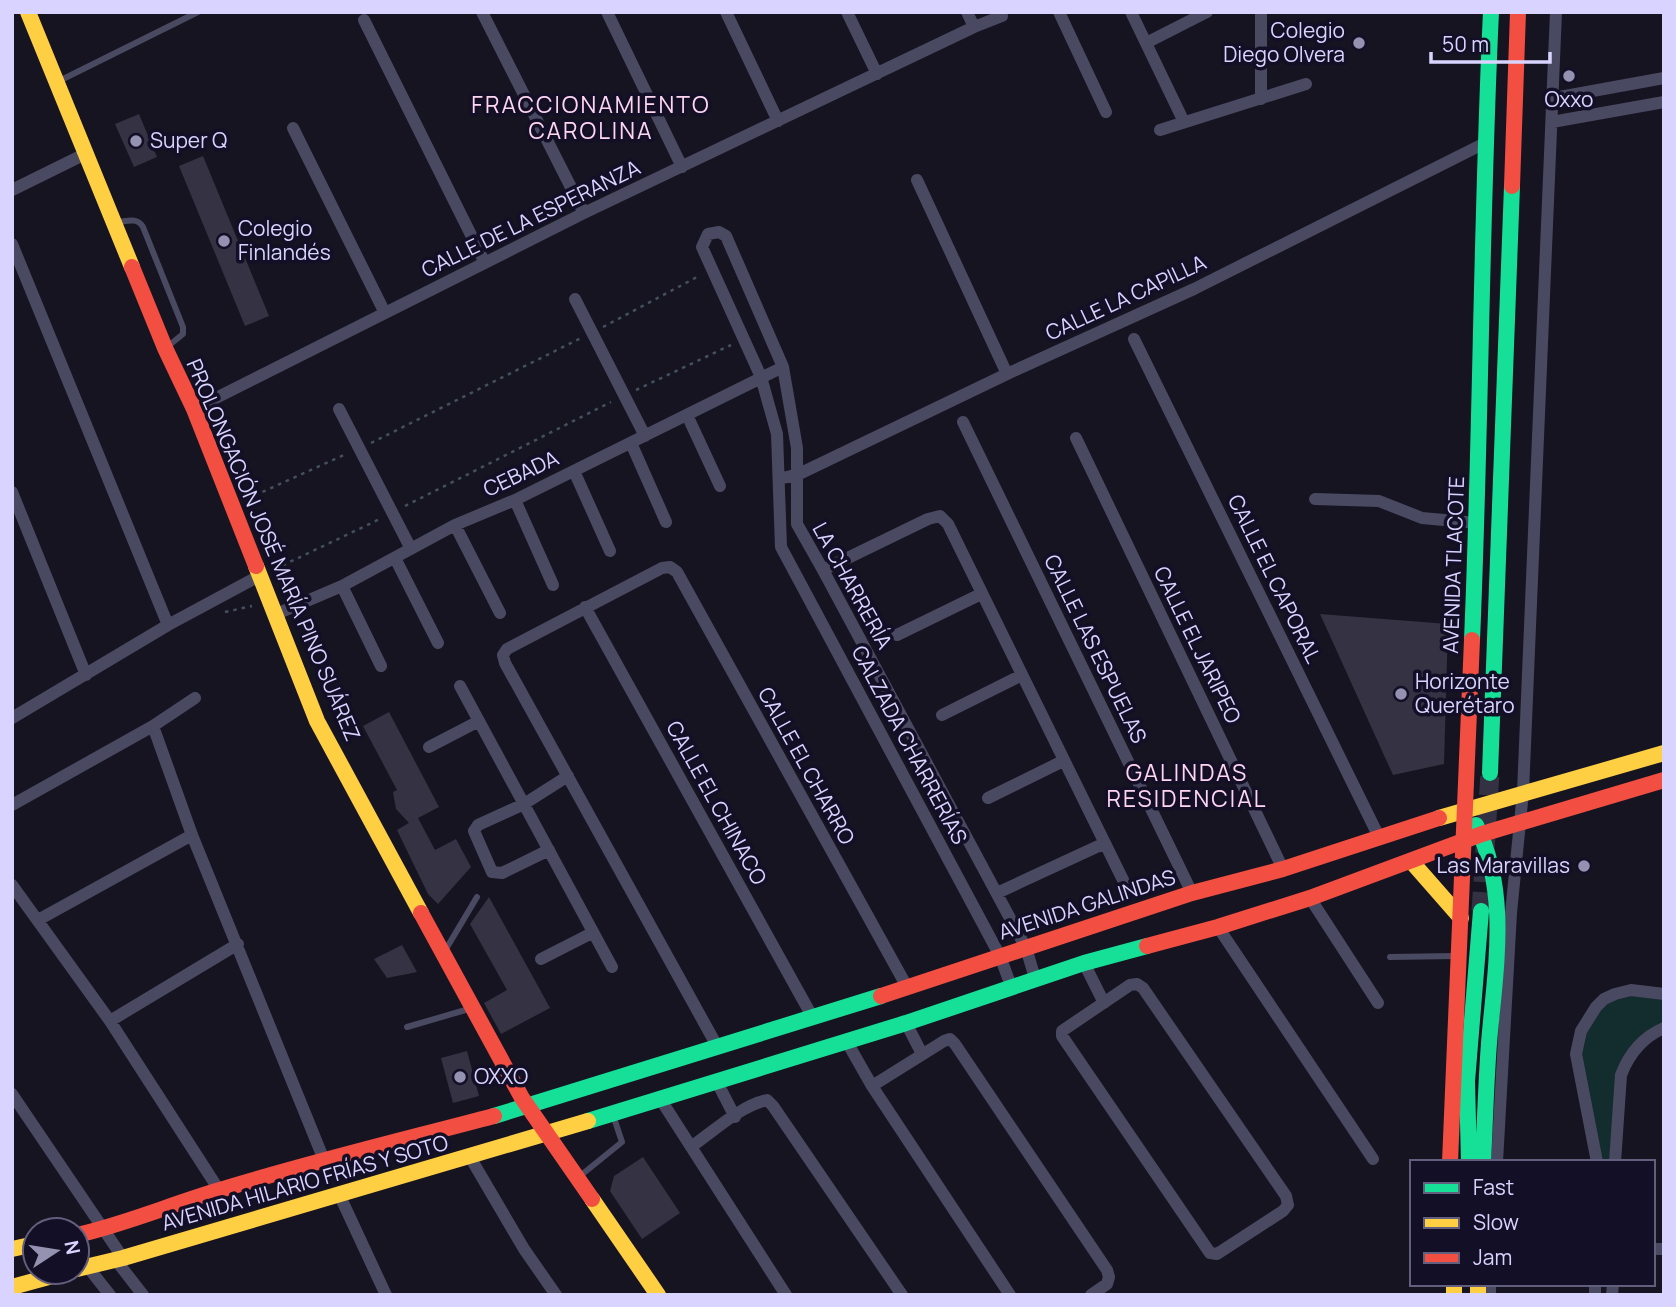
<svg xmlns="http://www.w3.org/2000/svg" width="1676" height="1307" viewBox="0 0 1676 1307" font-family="Manrope,sans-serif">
  <rect width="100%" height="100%" fill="#161421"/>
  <path fill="#132c2d" d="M1615 994H1664V1028L1626 1062 1615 1162H1597L1576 1054 1581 1031Z"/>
  <path fill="#343243" d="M139 114 157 157 134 167 115 124Z
    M203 156 269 316 245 326 179 166Z
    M1320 614 1448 624 1444 764 1393 775Z
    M389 712 439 807 418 818 435 850 456 839 471 867 438 904 428 894 397 830 417 818 409 823 396 809 393 792 397 790 363 726Z
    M489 897 550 1008 501 1034 484 1003 507 990 470 924Z
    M402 945 417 972 387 978 374 959Z
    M467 1051 479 1096 453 1103 441 1058Z
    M643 1157 680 1213 642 1239 610 1191 614 1176Z"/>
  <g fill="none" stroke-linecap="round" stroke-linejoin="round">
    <path stroke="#333142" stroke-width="19" stroke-dasharray="19 10" stroke-linecap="butt" d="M1481 911 1490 773"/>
    <path stroke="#44505f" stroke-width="2.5" stroke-dasharray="3.5 5" stroke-linecap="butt" d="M603 327 699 276
      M636 390 731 345
      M371 443 581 338
      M247 499 346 454
      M405 506 611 402
      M275 569 380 519
      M225 612 252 606"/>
    <path stroke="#4a4962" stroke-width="6" d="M59 81 198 12
      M118 222C128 221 137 217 143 227L183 327V334L167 347
      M446 949 477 897
      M1390 957 1455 956
      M407 1027 469 1009
      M580 1176 622 1142 614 1118"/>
    <path stroke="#4a4962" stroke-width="12" d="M482 12 584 213
      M607 12 682 167
      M726 12 778 121
      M847 12 877 74
      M967 12 974 27
      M1059 12 1106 112
      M1131 12 1184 122
      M1261 12V99
      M364 20 485 263
      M1146 43 1207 12
      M1554 98 1664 78
      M1552 122 1664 102
      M293 128 385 313
      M1160 130 1306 84
      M917 180 1007 374
      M12 190 85 154
      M12 244 168 625
      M575 299 645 436
      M1134 339 1379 837
      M194 409 584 213 974 27 1002 16
      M339 409 411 549
      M687 415 720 486
      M963 422 1192 893
      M1076 438 1283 869
      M631 443 666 522
      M574 471 610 551
      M779 479 799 474 1007 374 1194 289 1485 143
      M12 492 86 675
      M1315 499 1379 501 1422 518 1477 523
      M515 500 553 585
      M455 525 500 613
      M395 558 438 643
      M823 570 928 519 940 516 948 524 1125 884
      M342 586 381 666
      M585 607 813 1018
      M274 615 342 586 455 525 515 500 783 367
      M897 635 981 594
      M460 686 612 967
      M942 715 1022 675
      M12 718 168 625 259 576
      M153 726 192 835 324 1160
      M429 747 479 721
      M988 798 1063 761
      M12 805 153 726 195 698
      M549 850 502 873 492 872 474 831 478 825 524 804 568 776
      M12 885 110 1021 219 1190
      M997 893 1105 843
      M1310 898 1378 1003
      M38 920 192 835
      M1218 927 1373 1159
      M541 959 592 933
      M1084 963 1104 1003
      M1137 984 1143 988 1286 1196 1288 1205 1283 1211 1217 1254 1210 1253 1062 1036V1031L1130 985Z
      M1011 986 1000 956 781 547 777 434 761 377 702 247 708 234 719 232 726 236 783 367 797 448V524L823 570 1026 948 1035 978
      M110 1021 238 944
      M906 1023 922 1054
      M847 1042 872 1086 1010 1295
      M717 1046 505 663 503 655 507 649 662 568 670 567 677 572 906 985
      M717 1082 735 1117
      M872 1086 944 1041 950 1039 955 1044 1107 1270 1109 1277 1107 1284 1091 1295
      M12 1094 123 1258
      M661 1100 786 1295
      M691 1147C714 1131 740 1106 767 1100L773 1106 902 1295
      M470 1157 524 1249 556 1295
      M1497 1162 1511 913 1523 792 1556 12
      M1597 1162 1576 1054 1581 1031 1596 1007 1604 999 1615 994 1631 990 1664 994
      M1615 1162 1621 1075C1629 1054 1643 1037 1664 1028
      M339 1194 386 1295
      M1653 1249H1664
      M115 1259 143 1295
      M87 1266 110 1295
      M1490 1295V1284
      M1595 1295V1284
      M1612 1295 1613 1284"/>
    <path stroke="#16e098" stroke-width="16" d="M1472 640C1481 431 1481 221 1491 12
      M1490 773 1512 186
      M1476 825C1510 893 1495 970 1489 1043 1486 1083 1485 1122 1483 1162
      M494 1116 881 996
      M588 1121 906 1023 1084 963 1147 946
      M1469 1162 1467 1081 1481 911"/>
    <path stroke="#ffcf43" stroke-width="16" d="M28 12 132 267
      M256 566 317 721 421 913
      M1439 818 1664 753
      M1411 861 1461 918
      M592 1199 658 1295
      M12 1249 35 1244
      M77 1269 123 1258 588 1121
      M1454 1284V1295
      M1478 1284V1295
      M12 1287 67 1272"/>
    <path stroke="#f24e42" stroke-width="16" d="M1512 186 1518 12
      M132 267 165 348 194 409 256 566
      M421 913 522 1098 592 1199
      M1147 946 1218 927 1310 898 1482 834 1664 780
      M881 996 1192 893 1283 869 1439 818
      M1450 1162 1472 640
      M77 1235C126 1224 172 1204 220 1190 311 1162 403 1140 494 1116"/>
  </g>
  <g fill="#9591b1" stroke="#130f26" stroke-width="2.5">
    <circle cx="1359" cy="43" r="7"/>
    <circle cx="1569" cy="76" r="7"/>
    <circle cx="136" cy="141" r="7"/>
    <circle cx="224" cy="241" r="7"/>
    <circle cx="1401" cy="694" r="7"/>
    <circle cx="1584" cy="866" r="7"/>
    <circle cx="460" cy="1077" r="7"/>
  </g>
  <g text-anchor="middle" stroke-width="7" stroke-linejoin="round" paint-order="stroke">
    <g font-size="21" fill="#d9d4ff" stroke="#130f26" text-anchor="start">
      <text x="1345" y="38" text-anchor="end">Colegio<tspan x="1345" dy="24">Diego Olvera</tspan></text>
      <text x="1569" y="107" text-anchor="middle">Oxxo</text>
      <text x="150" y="148">Super Q</text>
      <text x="238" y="236">Colegio<tspan x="238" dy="24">Finlandés</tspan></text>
      <text x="1415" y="689">Horizonte<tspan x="1415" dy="24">Querétaro</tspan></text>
      <text x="1570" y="873" text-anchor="end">Las Maravillas</text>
      <text x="474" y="1084">OXXO</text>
    </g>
    <g font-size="21" fill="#d9d4ff" stroke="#130f26">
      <text transform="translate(531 219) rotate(-26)" y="7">CALLE DE LA ESPERANZA</text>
      <text transform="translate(1126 298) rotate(-25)" y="7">CALLE LA CAPILLA</text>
      <text transform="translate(521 474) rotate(-25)" y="7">CEBADA</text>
      <text transform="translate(273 550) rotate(67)" y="7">PROLONGACIÓN JOSÉ MARÍA PINO SUÁREZ</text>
      <text transform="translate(1454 565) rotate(-88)" y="7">AVENIDA TLACOTE</text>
      <text transform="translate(1274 579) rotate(64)" y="7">CALLE EL CAPORAL</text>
      <text transform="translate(852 586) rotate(61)" y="7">LA CHARRERÍA</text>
      <text transform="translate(1197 645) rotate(64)" y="7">CALLE EL JARIPEO</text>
      <text transform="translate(1095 649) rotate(64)" y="7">CALLE LAS ESPUELAS</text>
      <text transform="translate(909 745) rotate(62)" y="7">CALZADA CHARRERÍAS</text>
      <text transform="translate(806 766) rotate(61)" y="7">CALLE EL CHARRO</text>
      <text transform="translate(716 803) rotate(61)" y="7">CALLE EL CHINACO</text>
      <text transform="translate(1087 905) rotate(-18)" y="7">AVENIDA GALINDAS</text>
      <text transform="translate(305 1183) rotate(-16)" y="7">AVENIDA HILARIO FRÍAS Y SOTO</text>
    </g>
    <g font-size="23" letter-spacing="2" fill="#ffd6f0" stroke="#130f26">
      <text x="591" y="113">FRACCIONAMIENTO<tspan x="591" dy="26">CAROLINA</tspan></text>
      <text x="1187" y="781">GALINDAS<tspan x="1187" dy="26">RESIDENCIAL</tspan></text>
    </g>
  </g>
  <rect width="1676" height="1307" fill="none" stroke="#d9d4ff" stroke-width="28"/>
  <rect x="1410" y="1160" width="245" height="126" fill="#130f26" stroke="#625e7d" stroke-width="2"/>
  <rect x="1424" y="1183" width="35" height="10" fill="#16e098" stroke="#625e7d" stroke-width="2"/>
  <text x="1473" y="1195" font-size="21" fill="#d9d4ff">Fast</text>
  <rect x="1424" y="1218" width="35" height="10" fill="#ffcf43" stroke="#625e7d" stroke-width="2"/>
  <text x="1473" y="1230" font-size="21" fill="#d9d4ff">Slow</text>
  <rect x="1424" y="1253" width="35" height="10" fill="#f24e42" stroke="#625e7d" stroke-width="2"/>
  <text x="1473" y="1265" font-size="21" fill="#d9d4ff">Jam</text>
  <g transform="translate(56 1251) rotate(78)"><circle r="33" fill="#130f26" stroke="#625e7d" stroke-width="2"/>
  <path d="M0-5L12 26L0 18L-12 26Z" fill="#9591b1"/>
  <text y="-10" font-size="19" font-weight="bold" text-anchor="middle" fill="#d9d4ff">N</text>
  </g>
  <path d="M1431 52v10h119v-10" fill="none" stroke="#d9d4ff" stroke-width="3.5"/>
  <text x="1442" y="52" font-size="21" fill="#d9d4ff" stroke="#130f26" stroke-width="5" paint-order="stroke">50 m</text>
</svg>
